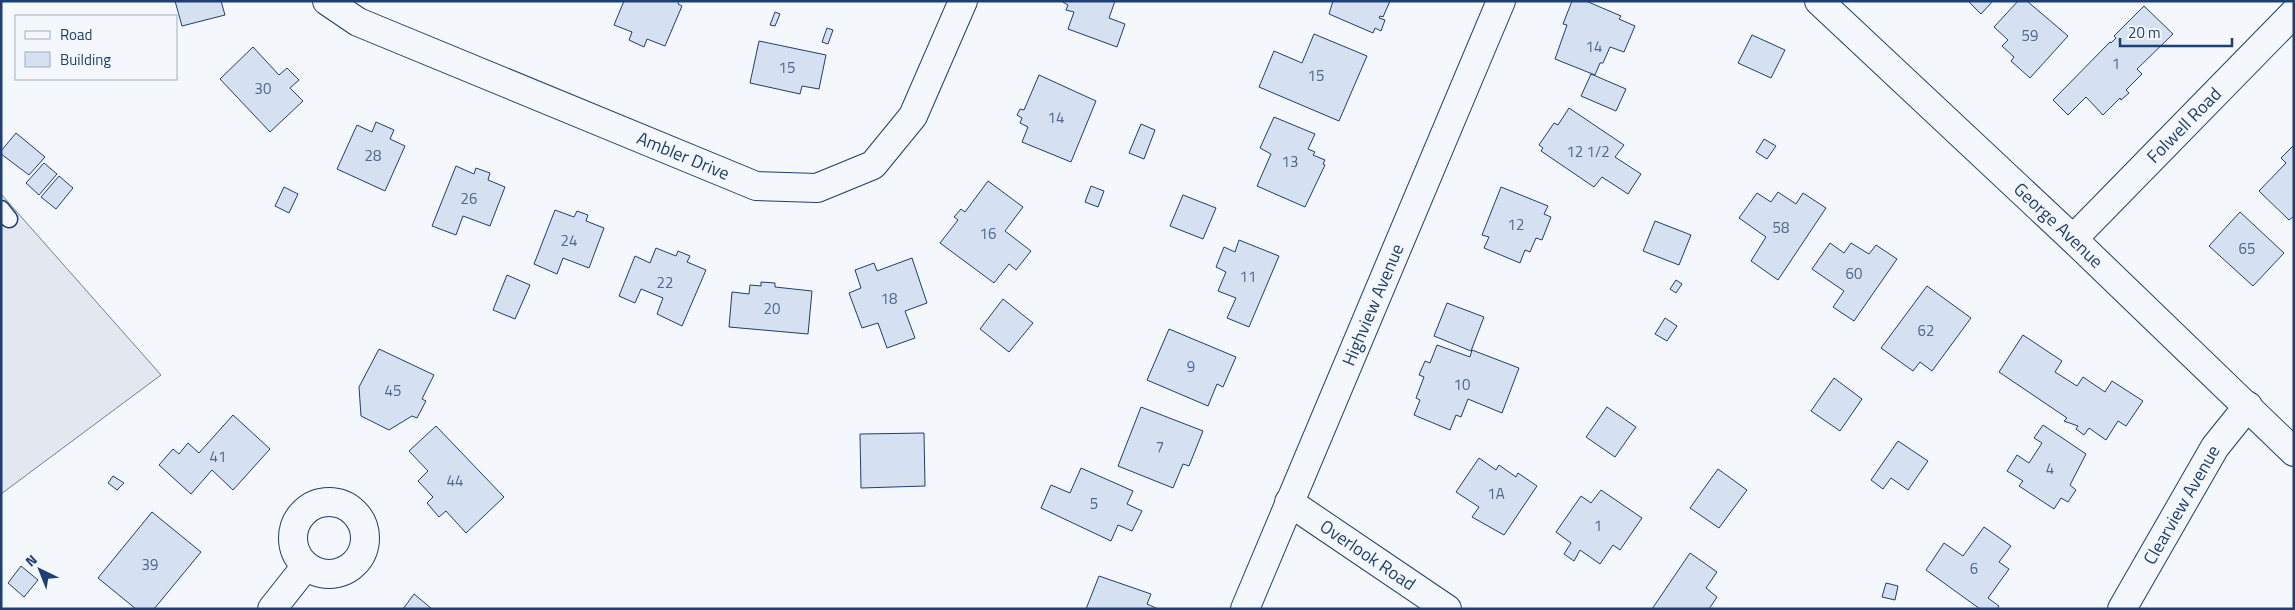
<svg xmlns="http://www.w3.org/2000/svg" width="2295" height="610" viewBox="0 0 2295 610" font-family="'Titillium Web',sans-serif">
  <rect width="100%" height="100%" fill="#f4f7fb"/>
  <path fill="#e3e8f0" stroke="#687fa3" d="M1 194 161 375 1 494Z"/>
  <path fill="#d5e0f0" stroke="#1d3f73" d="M175 1H221L225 15 182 26Z
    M624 1H679L678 4 682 6 665 46 647 39 644 47 629 40 632 32 614 25Z
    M1061 1H1115L1109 18 1125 24 1117 47 1068 29 1074 12 1066 10 1068 5Z
    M1333 1H1390L1383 17 1380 16 1379 18 1385 20 1381 31 1375 28 1373 33 1329 14Z
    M1572 1H1586L1621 16 1619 19 1635 26 1624 52 1610 47 1603 63H1600L1595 75 1555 59 1567 25 1563 24Z
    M1968 1H1993L1981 14Z
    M2018 1H2027L2068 36 2030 78 2011 61 2014 57 2002 46 2008 40 1994 27Z
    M2144 6 2173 34 2137 69 2142 74 2126 90 2129 93 2121 100 2120 98 2103 115 2086 97 2068 115 2053 100 2110 42 2111 43 2116 38 2114 36Z
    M775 12 780 14 775 26 770 25Z
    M827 28 833 30 828 44 822 42Z
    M1314 34 1367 56 1339 121 1259 87 1274 51 1302 63Z
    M1752 35 1785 50 1771 78 1738 63Z
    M759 41 826 55 819 89 802 86 800 94 750 83Z
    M253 47 279 75 287 68 299 80 290 88 303 101 270 132 220 79Z
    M1591 74 1626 89 1616 111 1581 96Z
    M1039 75 1096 101 1071 162 1022 142 1028 127 1020 123 1022 118 1017 115 1020 109 1024 110Z
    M1569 108 1624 145 1615 157 1641 174 1628 194 1602 177 1594 187 1541 151 1543 148 1539 145 1554 123 1558 125Z
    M1274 117 1315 134 1308 149 1315 152 1313 155 1325 160 1323 164 1325 165 1305 207 1257 186 1271 154 1260 148Z
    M376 122 394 130 390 139 405 146 385 191 337 169 357 125 372 132Z
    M1141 124 1155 130 1144 159 1129 153Z
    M16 133 45 157 29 175 1 154V151Z
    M1764 139 1776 146 1767 159 1756 152Z
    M2294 145V216L2289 220 2259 191 2286 163 2281 158Z
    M44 163 57 174 39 195 26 183Z
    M456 166 474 174 476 168 490 173 488 180 505 187 490 226 463 216 456 235 432 226Z
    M59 176 73 188 56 209 41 197Z
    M988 181 1023 207 1005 231 1031 251 1016 270 1009 264 994 283 940 243 958 220 954 217 961 209 965 212Z
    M1091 186 1104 191 1098 207 1085 202Z
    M284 187 298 194 289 213 275 206Z
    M1501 187 1548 206 1544 214 1551 217 1542 240 1536 238 1530 252 1525 250 1520 263 1484 248 1489 237 1482 235Z
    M1778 192 1796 204 1803 193 1826 208 1778 280 1751 261 1766 237 1739 218 1757 193 1771 202Z
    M1183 195 1216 208 1203 239 1170 226Z
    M555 210 574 217 577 211 588 215 586 221 604 228 589 268 563 258 557 274 534 264Z
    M2240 212 2284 253 2253 286 2209 246Z
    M1655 221 1691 235 1679 265 1643 251Z
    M1239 240 1279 256 1249 327 1227 318 1236 298 1218 291 1226 272 1216 267 1224 247 1235 252Z
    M1830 243 1844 253 1851 243 1869 254 1876 245 1897 259 1854 321 1833 307 1844 291 1812 269Z
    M656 248 676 256 678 251 690 256 687 262 706 270 682 326 657 314 663 298 641 289 635 303 619 296 635 256 650 263Z
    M912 258 927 303 905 311 915 338 887 348 878 323 862 328 849 293 861 288 855 270 874 263 877 271Z
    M507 275 530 285 515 319 493 310Z
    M1676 280 1682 284 1676 293 1670 289Z
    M761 282 775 283V287L812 291 808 334 729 327 732 292 749 294 750 285 761 286Z
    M1927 286 1971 318 1932 371 1920 362 1913 371 1881 348Z
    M1003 299 1033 323 1009 352 980 329Z
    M1447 303 1484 317 1471 351 1434 336Z
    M1665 318 1677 326 1667 341 1655 334Z
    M1169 329 1236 357 1223 387 1217 384 1208 406 1147 380Z
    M2023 335 2062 361 2055 372 2077 386 2083 377 2105 392 2112 381 2143 401 2126 426 2118 421 2106 440 2089 428 2084 435 2076 429 2078 426 2064 421 2067 418 1999 372Z
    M1437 345 1470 357 1472 350 1519 368 1502 413 1468 399 1461 417 1456 415 1450 430 1414 415 1420 400 1416 398 1424 377 1419 375 1425 361 1430 363Z
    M379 349 434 375 422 399 426 401 417 418 412 416 389 430 361 416 359 387Z
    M1834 378 1862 399 1840 431 1811 411Z
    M1141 407 1203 431 1189 466 1183 464 1173 488 1118 466Z
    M1607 407 1636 427 1615 457 1586 437Z
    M233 415 270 449 233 490 212 470 191 494 159 465 173 449 179 454 188 443 199 453Z
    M2043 425 2086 454 2070 485 2076 490 2068 502 2061 498 2054 509 2019 486 2023 481 2007 471 2017 455 2029 463 2042 443 2034 438Z
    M436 426 504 497 466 533 446 511 439 517 427 503 433 497 418 481 428 471 409 451Z
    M924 433 925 486 861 488 860 434Z
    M1898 441 1928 461 1908 490 1891 478 1883 489 1871 480Z
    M1479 458 1496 470 1499 465 1516 477 1518 473 1537 486 1504 535 1472 517 1479 507 1456 492Z
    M1081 468 1133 491 1127 504 1142 511 1132 531 1118 525 1111 541 1041 508 1051 485 1070 493Z
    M1718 469 1747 490 1719 528 1690 508Z
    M113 476 124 483 117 490 108 483Z
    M1601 490 1642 518 1620 550 1613 545 1600 564 1580 550 1574 561 1564 554 1571 543 1556 532 1581 496 1591 503Z
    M152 512 201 552 154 609H136L98 578Z
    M1984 527 2011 546 1999 562 2009 569 1988 598 1999 606 1997 609H1980L1926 570 1944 543 1963 556Z
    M1690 553 1717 572 1706 588 1717 597 1709 609H1652Z
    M21 566 38 580 24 597 8 583Z
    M1099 576 1151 594 1147 604 1158 609H1086Z
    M1886 583 1898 586 1895 600 1882 597Z
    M414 594 432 609H403Z"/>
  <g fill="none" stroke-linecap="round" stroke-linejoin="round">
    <defs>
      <path id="service" d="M1 209 9 219"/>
      <g id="minor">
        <path id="s1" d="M327 1 358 22 756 186 817 188 873 165 913 116 963 1"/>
        <path id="s2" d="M1819 1 2073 239 2294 452"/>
        <path id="s3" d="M2073 239 2294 13"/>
        <path id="s4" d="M1289 502 1447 609"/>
        <circle cx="329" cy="538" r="36"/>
        <path d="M272 609 306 566"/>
        <path id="s5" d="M1245 609 1501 1"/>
        <path id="s6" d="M2122 609 2215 447 2248 406"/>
      </g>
    </defs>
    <use href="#service" stroke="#1d3f73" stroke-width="19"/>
    <use href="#minor" stroke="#1d3f73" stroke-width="30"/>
    <use href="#service" stroke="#f4f7fb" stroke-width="16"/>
    <use href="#minor" stroke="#f4f7fb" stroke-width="28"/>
  </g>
  <g text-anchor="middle" stroke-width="4" stroke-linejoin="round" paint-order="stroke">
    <g font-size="15" fill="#4b6792">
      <text x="2030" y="41">59</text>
      <text x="1594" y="52">14</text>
      <text x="2116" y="69">1</text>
      <text x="787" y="73">15</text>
      <text x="1316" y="81">15</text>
      <text x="263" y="94">30</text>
      <text x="1056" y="123">14</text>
      <text x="1588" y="157">12 1/2</text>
      <text x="373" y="161">28</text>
      <text x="1290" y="167">13</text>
      <text x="469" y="204">26</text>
      <text x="1516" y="230">12</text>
      <text x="1781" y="233">58</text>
      <text x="988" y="239">16</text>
      <text x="569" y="246">24</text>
      <text x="2247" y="254">65</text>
      <text x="1854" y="279">60</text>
      <text x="1248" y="282">11</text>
      <text x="665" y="288">22</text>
      <text x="889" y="304">18</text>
      <text x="772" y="314">20</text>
      <text x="1926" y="336">62</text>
      <text x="1191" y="372">9</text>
      <text x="1462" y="390">10</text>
      <text x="393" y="396">45</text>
      <text x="1160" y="452">7</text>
      <text x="218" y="462">41</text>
      <text x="2050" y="474">4</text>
      <text x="455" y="486">44</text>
      <text x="1496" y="499">1A</text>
      <text x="1094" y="509">5</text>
      <text x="1598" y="531">1</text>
      <text x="150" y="570">39</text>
      <text x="1974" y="574">6</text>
    </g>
    <g font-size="18" fill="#1d3f73" stroke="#f4f7fb">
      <text dy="6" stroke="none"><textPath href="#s3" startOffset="159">Folwell Road</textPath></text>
      <text dy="6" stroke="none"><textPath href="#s1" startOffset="389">Ambler Drive</textPath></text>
      <text dy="6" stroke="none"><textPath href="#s2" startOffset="328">George Avenue</textPath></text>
      <text dy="6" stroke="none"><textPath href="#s5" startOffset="330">Highview Avenue</textPath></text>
      <text dy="6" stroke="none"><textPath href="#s6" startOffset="120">Clearview Avenue</textPath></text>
      <text dy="6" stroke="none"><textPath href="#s4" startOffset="95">Overlook Road</textPath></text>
    </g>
  </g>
  <rect width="2295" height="610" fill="none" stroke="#1d3f73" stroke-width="5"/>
  <rect x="15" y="15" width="162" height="65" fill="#f4f7fb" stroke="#9eadc5"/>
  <rect x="25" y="31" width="25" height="8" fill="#f4f7fb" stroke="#9eadc5"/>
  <text x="60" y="40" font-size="15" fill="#1d3f73">Road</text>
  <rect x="25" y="52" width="25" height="15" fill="#d5e0f0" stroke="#9eadc5"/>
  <text x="60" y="65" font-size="15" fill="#1d3f73">Building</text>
  <g transform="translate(40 570) rotate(317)" stroke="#f4f7fb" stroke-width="4" paint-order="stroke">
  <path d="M0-4L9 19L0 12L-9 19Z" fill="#1d3f73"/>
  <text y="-8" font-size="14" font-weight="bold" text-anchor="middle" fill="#1d3f73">N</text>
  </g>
  <path d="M2120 38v8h112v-8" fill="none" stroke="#1d3f73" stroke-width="2.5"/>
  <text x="2128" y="38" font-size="15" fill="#1d3f73" stroke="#f4f7fb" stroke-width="4" paint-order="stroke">20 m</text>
</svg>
